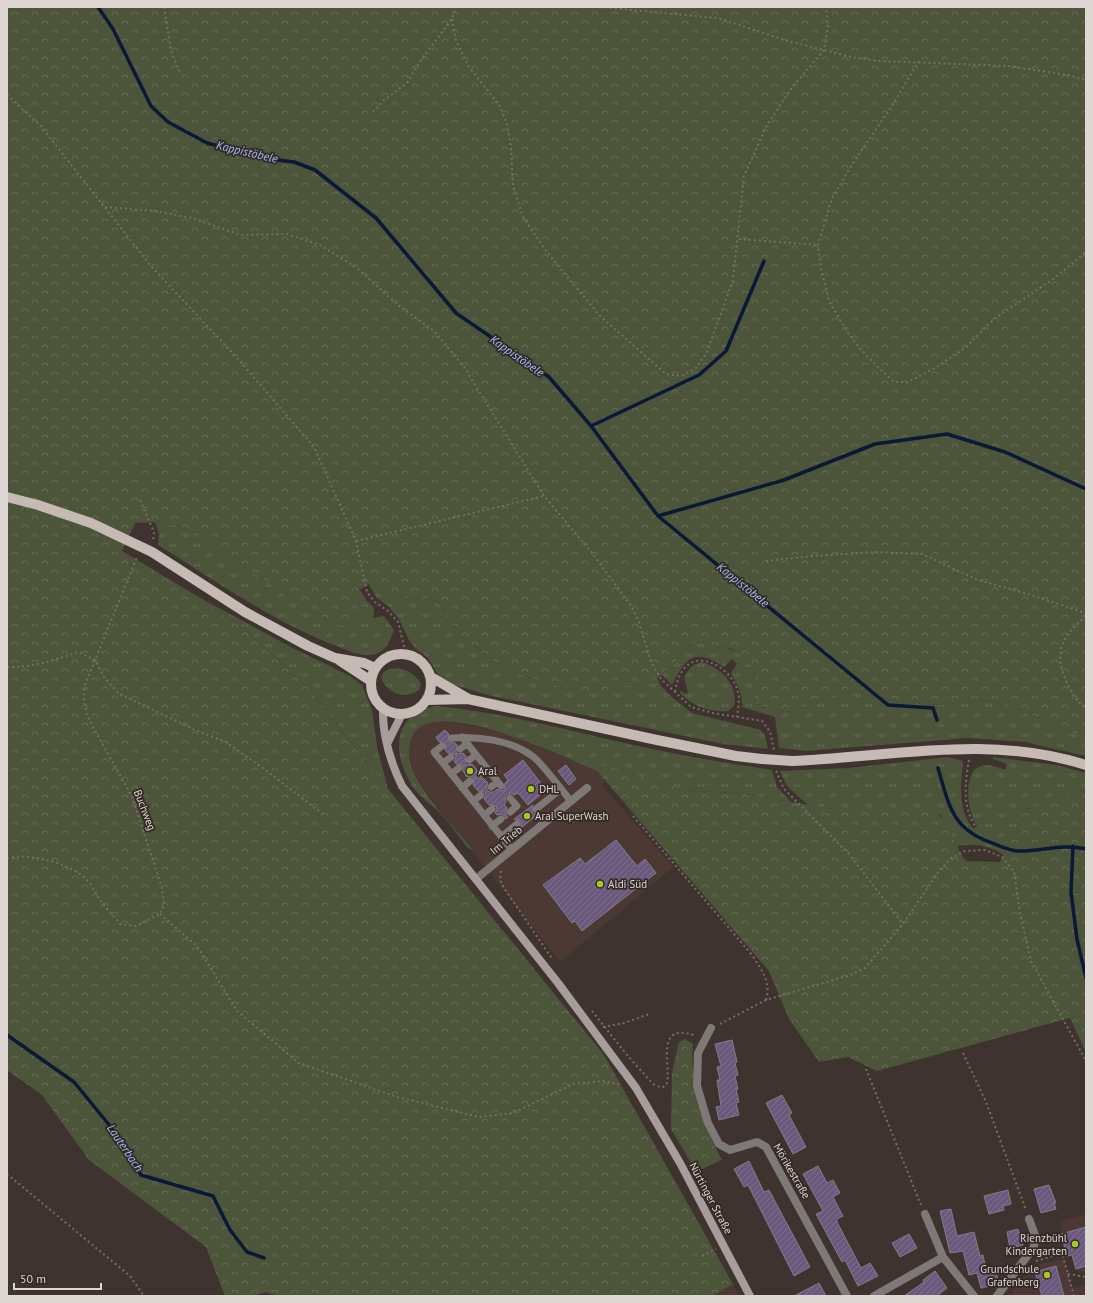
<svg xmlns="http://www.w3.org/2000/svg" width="1093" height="1303" viewBox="0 0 1093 1303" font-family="'PT Sans',sans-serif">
  <defs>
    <pattern id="grass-tufts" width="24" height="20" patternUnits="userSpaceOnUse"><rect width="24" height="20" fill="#4c543a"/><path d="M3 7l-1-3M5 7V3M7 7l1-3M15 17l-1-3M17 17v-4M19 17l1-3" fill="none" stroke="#656c56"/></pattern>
    <pattern id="forest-crowns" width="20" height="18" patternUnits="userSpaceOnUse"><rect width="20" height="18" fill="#4c543a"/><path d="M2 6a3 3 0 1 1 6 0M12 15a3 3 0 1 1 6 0" fill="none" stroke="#656c56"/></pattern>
    <pattern id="building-hatch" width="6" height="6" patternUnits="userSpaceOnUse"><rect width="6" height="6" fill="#6b587d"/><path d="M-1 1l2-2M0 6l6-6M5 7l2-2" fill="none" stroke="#806f8f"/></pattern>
  </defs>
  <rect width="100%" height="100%" fill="#3f332f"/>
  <path fill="#4c3933" d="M431 721 460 723 518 737 597 771 605 781 602 785 673 867 560 962 436 805 420 783 412 768 408 747 414 730Z
    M733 1284 739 1296H712Z"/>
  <path fill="#4d3837" d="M1086 1214V1273L1078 1271 1072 1255 1067 1256 1060 1221Z
    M1064 1259 1073 1288 1086 1284V1296H1010L1033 1266Z"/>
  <path fill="url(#grass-tufts)" d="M155 522 180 526 327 620 358 619V591L360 590 366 600 374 608 373 618 384 616 394 630C390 642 385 653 371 655 359 656 349 651 339 647 274 623 216 581 158 545L159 534Z
    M369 584H373L383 593 406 598 433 599 439 603 450 621 465 639 489 658 513 672 550 684 578 690 649 683 657 678 661 686 673 698 692 713 761 730 765 735 768 749 723 744 492 696 448 683 439 676 427 657 416 649 409 640 399 619 388 606 376 597Z
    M202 599 291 647 350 676 362 685 372 710 377 747 388 789 310 690 250 634Z
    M696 642C717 646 753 648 755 676 756 685 754 695 754 704L785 712 793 711 840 693 851 691 898 701 935 705 990 700 1042 719 1067 731 1086 736V756L1025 742 968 738 806 751 779 748 775 717 742 707C743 694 737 684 731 673L737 664 732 659 724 667C696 648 686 656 672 685L662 675 676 661 684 648Z
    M702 662C721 668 738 684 734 706L728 711C712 713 691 706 680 693L681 691 686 694 688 692 684 678C688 669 692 664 702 662Z
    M399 668C409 671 415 674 421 684L419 690C405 700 388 694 381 678L383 673 389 669Z
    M436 706C498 712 559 728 620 742 670 754 721 762 772 770L777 787 791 802 739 793 680 790 606 765 597 771C567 758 429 692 412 737 408 747 408 758 412 769 425 798 454 827 474 851L468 848C458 836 450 823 439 812 431 804 419 796 413 787 392 755 391 714 436 706Z
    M948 757 963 761C961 784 957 811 974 829L977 825C967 813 962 771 981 766 988 763 998 768 1005 770L1007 764 993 759V757L1056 765 1086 773V790L1028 809 1004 855C987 845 975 843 956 846L940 814 833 809 808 805 787 786 780 771 849 768Z"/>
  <path fill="url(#forest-crowns)" d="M7 7H1086V736L1067 731 1042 719 990 700 935 705 898 701 851 691 840 693 793 711 785 712 754 704 755 674 750 662 733 649 696 642 684 648 676 661 662 675 649 683 605 690H578L550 684 513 672 489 658 465 639 450 621 439 603 433 599 406 598 383 593 373 584H369L358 591V619L353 625 340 626 327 620 180 526 155 522 135 523 122 551 202 599 250 634 310 690 388 789 604 1055 733 1284 712 1296H278L266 1292 252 1296H225L206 1247 89 1160 42 1095 7 1070Z
    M606 765 681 790 739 793 833 809H932C948 819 954 845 966 861L1000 862 1028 809 1086 790V1052L1070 1018 877 1071 848 1057 819 1062 789 1019 769 971 597 771Z
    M685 1039 693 1044C689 1083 704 1125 722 1160L702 1169 693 1166 671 1129 672 1073 679 1042Z"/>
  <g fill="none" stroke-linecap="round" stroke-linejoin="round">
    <path stroke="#091937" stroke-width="3.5" d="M98 7 113 29 151 106 168 122 207 143 261 158 294 162 315 170 376 218 456 313 549 377 591 426 658 516 888 705 933 708 937 720
      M591 426 699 375 726 351 764 261
      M658 516 784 480 875 444 947 434 1005 452 1086 489
      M938 768C949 806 952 829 992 843 999 846 1008 850 1016 851 1040 852 1062 843 1086 849
      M1073 846 1071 892 1077 939 1086 978
      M7 1035 74 1082 119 1137 141 1175 213 1196 230 1230 247 1252 264 1258"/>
  </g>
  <path fill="url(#building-hatch)" stroke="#817c87" d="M445 730 449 734 448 741 455 743 457 745 456 752 458 754 463 753 466 756 465 763 467 765 472 764 477 770 476 777 479 779 483 778 488 783 486 788 489 792H494L497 789 501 791 504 790 505 783 508 780 504 775 523 760 546 790 528 805 518 793 514 795 511 793 507 794 505 797 506 802 504 804 507 808 505 813 508 817 506 819 502 814 497 815 495 813 497 809 496 806 489 805 484 799 486 795 485 792 478 791 473 785 474 778 471 776 467 777 463 771V765L456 764 454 761 456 757 455 754 448 753 445 750 446 743 439 742 436 737Z
    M566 765 576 779 569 785 558 771Z
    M533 805 532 812 535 814 539 813 521 828V821L514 819Z
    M616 840 637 866 645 859 656 873 582 931 575 921 572 923 543 885 580 858 585 864Z
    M732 1040 737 1062 735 1063 738 1075 735 1076 738 1089H736L739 1102 736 1103 739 1115 719 1120 716 1107 721 1106 717 1080H720L717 1067 721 1066 715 1044Z
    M782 1095 792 1113 789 1115 806 1147 793 1154 766 1103Z
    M749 1161 764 1192 769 1190 810 1267 794 1276 748 1185 744 1187 734 1169Z
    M818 1166 827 1183 833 1180 840 1193 833 1197 843 1216 837 1219V1222L861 1268 870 1263 878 1276 858 1286 845 1260 842 1262 816 1214 823 1211 803 1174Z
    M1049 1185 1056 1203H1054L1056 1209 1041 1213 1034 1189Z
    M1008 1190 1011 1204 1003 1206 1004 1210 989 1214 984 1196Z
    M951 1209 957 1236 974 1232 980 1256 983 1255 986 1270 995 1268 999 1284 981 1288 977 1273 969 1275 963 1251 950 1253 940 1211Z
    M1086 1227V1266L1076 1269 1072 1255 1067 1256 1061 1234Z
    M1018 1229 1023 1245 1010 1248 1007 1232Z
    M909 1234 917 1248 900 1257 892 1243Z
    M1056 1266 1064 1296H1042L1035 1272Z
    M935 1271 947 1288 937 1296H904L924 1282 923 1280Z
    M819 1283 826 1296H794Z"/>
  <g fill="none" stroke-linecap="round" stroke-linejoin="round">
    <path stroke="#776d69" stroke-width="2" stroke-dasharray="2 3" stroke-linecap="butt" d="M164 7 171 51 180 73
      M600 7 718 18 788 41 851 57 878 61 1009 66 1068 75 1086 80
      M452 19 456 41 469 67 500 106 507 124 511 147 513 186 523 217 546 251 600 316 666 374 681 376 696 368 707 352 733 280 744 176 767 125 793 86 824 50 828 26 826 7
      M919 61 892 106 855 160 832 198 818 245 821 268 829 301 846 330 861 350 881 370 894 382H908L933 369 965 348 995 318 1052 280 1086 252
      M7 95 40 125 150 265 239 360 314 447 356 541 367 592 375 602 388 611 398 622 406 654
      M373 112 383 101 407 83 419 63 452 19 456 7
      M105 207 155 211 192 218 241 235 287 234 320 245 357 268 398 305 434 331 464 367 544 496 593 554 631 606 639 622 651 662 661 679 691 707 713 713 762 721 770 732 774 750
      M739 239 818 245
      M140 500 154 532 153 541
      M356 541 544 496
      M766 561 812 556 875 552 922 554 978 580 1031 595 1086 613
      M1086 616C1061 638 1053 651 1067 683 1071 692 1077 703 1086 707
      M7 667C31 668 55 660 78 652L95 660 104 677 118 693 193 729 226 742 264 769 324 815
      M675 692C679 663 698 651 722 669 729 674 736 683 738 692 740 700 738 709 737 717
      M969 760C965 782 962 808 976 827
      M776 771 784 789 849 854 903 924
      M633 816 752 955C762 971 771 981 766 1000
      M7 858C31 853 71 863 88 881 93 886 96 894 100 900 106 908 113 916 120 924L136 926 160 914 164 904 162 888 132 797 94 729 87 715 84 700 85 685 95 660 137 557
      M501 871 500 880 504 888 553 960
      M160 914 197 946 237 1011 299 1063 397 1097 479 1117 513 1113 573 1084 603 1081 621 1085
      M592 1011 627 1055 653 1084C689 1104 640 1015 696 1036
      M720 1024 766 1000 850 975 865 968 903 924 939 871 951 858 965 851 985 850 1002 857 1014 871 1020 913 1031 961 1086 1061
      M603 1027 624 1023 649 1014
      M963 1053 986 1102 1026 1210
      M866 1069 921 1205
      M7 1174 130 1276 144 1296
      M1062 1253 1067 1256
      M702 1256 716 1249
      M1036 1261 1062 1253 1074 1296
      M1068 1274 1086 1277"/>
    <path stroke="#7e7876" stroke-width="7" d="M462 737 501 786
      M452 738C478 736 509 740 531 755 541 761 562 791 571 801
      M442 746 434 752 512 850
      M460 749 467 744
      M469 760 476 755
      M443 763 451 757
      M451 774 459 768
      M480 774 487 768
      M491 787 497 782
      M462 788 470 781
      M473 801 481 795
      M536 809 561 789
      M510 812 517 806 510 798
      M484 815 492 809
      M492 826 501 819
      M501 837 517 824"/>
    <path stroke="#7e7876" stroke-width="8" d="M476 879 587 788
      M711 1028 698 1053 697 1086 708 1123 719 1144 730 1150 757 1142 766 1147 847 1296
      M925 1214 943 1257 974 1296
      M874 1296 943 1257
      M997 1296 1034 1247 1035 1235 1029 1219"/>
    <path stroke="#a79d9a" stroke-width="8" d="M383 708C382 736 390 761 402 786L558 983 636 1088 680 1163 750 1296
      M387 744 402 714"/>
    <path stroke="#c6bab5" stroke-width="10" d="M7 497 38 505 91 523 152 552 245 612 308 646 335 658 364 663 375 668
      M371 684a30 30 0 1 1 60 0a30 30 0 1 1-60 0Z
      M339 660 371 681
      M431 677 467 698
      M427 700 468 699 657 740 736 756 762 759
      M792 761C891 757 988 734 1086 765"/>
    <path stroke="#c6bab5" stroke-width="10" d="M762 759 792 761"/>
  </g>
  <g fill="#a7c81f" stroke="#342925" stroke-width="1.5">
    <circle cx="470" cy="771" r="4"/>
    <circle cx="531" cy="789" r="4"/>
    <circle cx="527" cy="816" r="4"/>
    <circle cx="600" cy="884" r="4"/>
    <circle cx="1075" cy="1244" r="4"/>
    <circle cx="1047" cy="1275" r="4"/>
  </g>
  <g text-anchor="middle" stroke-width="3.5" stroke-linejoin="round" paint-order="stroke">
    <g font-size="11" fill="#ded7d4" stroke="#342925" text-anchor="start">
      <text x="478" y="775">Aral</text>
      <text x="539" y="793">DHL</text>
      <text x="535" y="820">Aral SuperWash</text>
      <text x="608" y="888">Aldi Süd</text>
      <text x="1067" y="1242" text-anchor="end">Rienzbühl<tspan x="1067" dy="13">Kindergarten</tspan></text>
      <text x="1039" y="1273" text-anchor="end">Grundschule<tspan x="1039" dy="13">Grafenberg</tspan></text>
    </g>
    <g font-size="11" fill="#ded7d4" stroke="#342925">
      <text transform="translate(145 810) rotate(69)" y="4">Buchweg</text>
      <text transform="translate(506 840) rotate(-40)" y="4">Im Trieb</text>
      <text transform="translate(792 1171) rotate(60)" y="4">Mörikestraße</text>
      <text transform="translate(711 1198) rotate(62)" y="4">Nürtinger Straße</text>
    </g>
    <g font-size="12" font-style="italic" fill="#9ebefa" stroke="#342925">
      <text transform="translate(247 152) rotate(13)" y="4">Kappistöbele</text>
      <text transform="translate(517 356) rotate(35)" y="4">Kappistöbele</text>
      <text transform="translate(743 585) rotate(39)" y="4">Kappistöbele</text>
      <text transform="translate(125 1148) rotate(56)" y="4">Lauterbach</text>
    </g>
  </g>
  <rect width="1093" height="1303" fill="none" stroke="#ded7d4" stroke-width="16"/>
  <path d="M14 1283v6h87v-6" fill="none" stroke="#ded7d4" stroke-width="2"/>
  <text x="20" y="1283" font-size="12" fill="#ded7d4" stroke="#342925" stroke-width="3" paint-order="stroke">50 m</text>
</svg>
